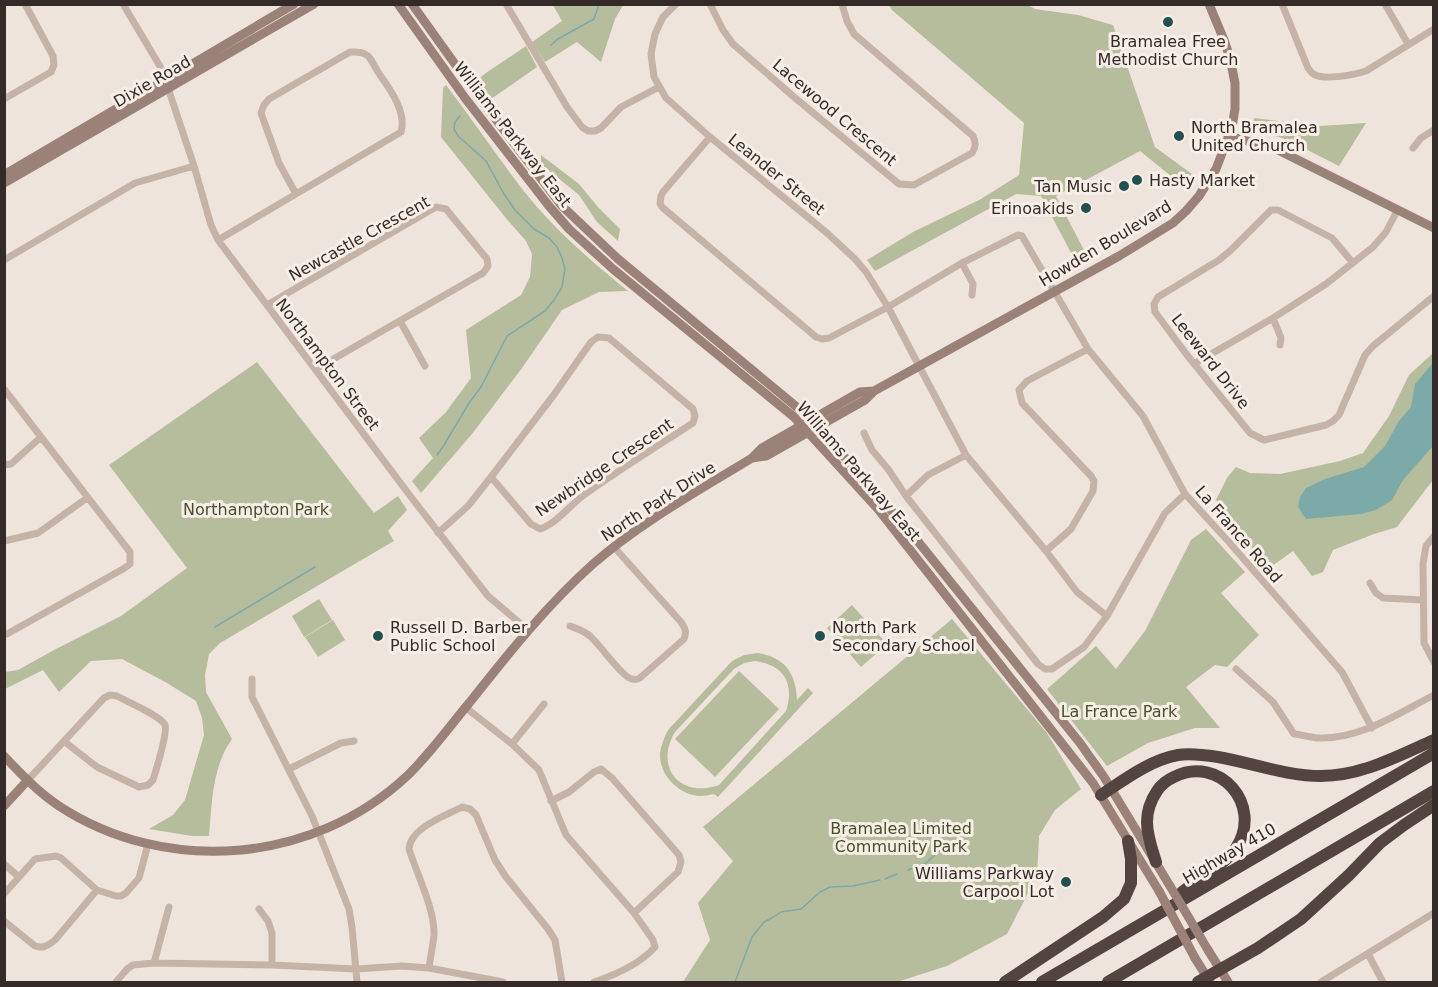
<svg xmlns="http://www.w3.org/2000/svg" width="1438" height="987" viewBox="0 0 1438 987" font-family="'DejaVu Sans',sans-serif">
  <rect width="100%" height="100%" fill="#efe4db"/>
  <path fill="#b5bd9c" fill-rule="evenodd" d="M553 5H623L615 19 601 62 577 42 545 62 532 42 562 21Z
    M889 5H1028L1035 9 1078 15 1113 25 1155 147 1196 177 1187 189 1140 151 1056 196 1089 260 1078 266 1041 196 1016 194 875 271 867 260 913 232 981 199 1019 175 1024 123 892 10Z
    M526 46 537 67 491 99 478 80 483 75Z
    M446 85C477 125 504 168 537 207 564 238 596 265 628 291L599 292 562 310 522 368 472 434 421 493 412 481 433 458 419 438 446 412 471 378 466 330 521 295 530 277 532 254 526 241 505 217 441 137 443 88Z
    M1254 118 1320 126 1366 123 1339 166 1288 140 1253 129Z
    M541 155 579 184 598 207 620 229 618 241 597 222 579 195 541 164Z
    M1433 353V480L1397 527 1374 534 1333 550 1323 572 1312 576 1293 551 1268 569 1216 500 1227 478 1236 467 1250 473 1280 474 1340 461 1363 453 1389 416 1409 375Z
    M257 362 374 513 398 496 407 510 388 531 394 541 220 643 209 654 205 675 206 692 232 739C212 767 212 803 209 836H192L149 829 173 815 185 800 204 735 202 718 196 701 167 683 122 659 91 661 59 692 43 670 5 689V672L18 670 54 650 121 616 187 568 109 465Z
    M1206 529 1245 572 1221 593 1259 635 1227 667 1215 665 1186 687 1220 728H1195L1170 736 1148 743 1107 766 1047 689 1096 646 1116 669 1145 631 1191 540Z
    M319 599 332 620 304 637 292 616Z
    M852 605 887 644 861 667 827 628Z
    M952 619 1047 733 1081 789 1055 810 1039 836 1037 876 1007 934 947 966 897 982H683L710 940 698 903 733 861 703 827Z
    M333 620 345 640 318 657 305 637Z
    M758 653C785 658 796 673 797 700L808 688 813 693 718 797 714 794C709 795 704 796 699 796 678 794 659 775 660 753 661 745 664 738 668 730L732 661 744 655ZM755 661C784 665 795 684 786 711L719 785C680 799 654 767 675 732L734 669 744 663Z
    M739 671 779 709 715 777 675 739Z"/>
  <path fill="#7caaa8" d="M1433 363V446L1403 480 1392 500 1376 510 1361 514 1306 519 1298 507 1300 497 1306 488 1325 479 1364 467 1385 446 1399 421 1411 407 1415 384Z"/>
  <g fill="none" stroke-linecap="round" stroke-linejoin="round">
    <path stroke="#7caaa8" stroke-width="1.5" d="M551 45 558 39 594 19 599 4
      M437 455 444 445 469 403 481 387 507 336 545 311 554 300 562 287 565 269 562 258 557 247 549 238 534 229 515 210 504 194 486 161 458 136 454 129 455 122 460 116
      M215 627 315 567
      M908 870 925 864 949 842
      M885 879 897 874
      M735 982 752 937 764 922 772 918 781 912 801 909 820 892 830 887 853 886 880 880"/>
    <path stroke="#c6b3a8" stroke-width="7" d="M123 4 161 68 165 79 194 166 211 225 218 240 411 497 488 596 528 630
      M506 4 567 107 582 127 588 131H595L601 128 621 107 659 87
      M676 4 663 17 655 34 651 54 654 77 666 98 710 137 827 233 855 259 866 272 888 307 966 455 1046 551 1077 592 1107 616
      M710 4 723 30 733 44 794 97 899 184 914 185 972 153C976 147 976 143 973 136L854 34 847 21 842 4
      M1282 4 1308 68C1310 71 1311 73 1315 75 1326 80 1354 75 1366 71L1434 29
      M1385 4 1408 44
      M4 99 51 72 54 65 53 56 25 4
      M710 137 663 192 661 196 660 204 663 208 816 337 822 339 829 338 888 307 962 263 1018 235 1022 236 1088 349 1143 416 1185 494 1228 541 1342 672 1372 728
      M1413 148 1421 138 1434 130
      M218 240 401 132C407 111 389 88 378 72 375 67 372 60 368 56 363 51 356 52 350 52L269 99 264 105 261 113 279 163 296 194
      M4 260 135 183 194 166
      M962 263 973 284 972 295
      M1353 263 1332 238 1278 210H1271L1231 250 1219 260 1158 297 1154 304 1155 312 1187 355 1250 433 1264 440 1326 425 1333 421 1339 415 1365 355 1373 346 1434 296
      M267 305 436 207 446 209 487 259 488 266 483 273 316 369
      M1273 318 1281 338 1280 345
      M400 321 425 366
      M1194 364 1273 318 1326 284 1373 247 1386 232 1397 211
      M4 389 130 552V564L123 569 7 634H4
      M864 433 872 450 888 469 906 496 1038 664 1045 669H1052L1084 647 1107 616 1165 513 1185 494
      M4 465 11 464 41 437
      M906 496 928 475 966 455
      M438 533 468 506 491 477 553 396 591 342 598 337 609 338 693 409 695 416 693 423C656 447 619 470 584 495 569 506 557 523 540 529L531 524 491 477
      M1434 536 1426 546 1423 564 1424 643 1434 662
      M4 541 38 533 87 498
      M1046 551 1071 529 1093 491 1094 481 1091 476 1022 403 1019 390 1027 381 1088 349
      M1370 583 1376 593 1383 598 1423 600
      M570 626C578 629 585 631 591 637 600 645 623 678 632 679 637 680 638 679 641 677L684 639C687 632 685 628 681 622L614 547
      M1236 669 1273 702 1294 734C1302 735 1310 737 1317 738 1360 740 1397 714 1434 695
      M252 679V697L312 816 349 909 352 927 357 982
      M465 707 512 744 539 770 566 835 634 913 653 940 655 947C639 965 615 975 594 982
      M512 744 544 704
      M289 769 341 743 354 741
      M28 780 104 698 110 695 117 696C126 701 161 716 165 725 168 733 156 770 153 780L148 785 139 787 97 767 65 742
      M551 801 569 792 594 772 601 769 612 778 679 855 681 862 678 872 634 913
      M4 864 19 877
      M4 894 35 859 56 856 61 858 97 890 116 896H121L126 893 139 878 148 844
      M259 909 268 921 272 933V965
      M4 921 35 946C44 949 48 945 55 940L97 890
      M1368 954 1383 982
      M154 963 169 907
      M429 968C430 958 433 946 434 935 435 910 417 874 409 849 410 828 445 816 462 807L470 809 476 815 495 860 506 877 548 929 555 940 562 982
      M116 982 127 969 133 965 154 963 272 965 356 969 402 966 429 968 503 982
      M1321 982 1434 913"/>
    <path stroke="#9a8279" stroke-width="9" d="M398 4 465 98 549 206 569 229 613 269 794 417 878 509 1093 783 1159 891
      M412 4 475 92 562 206 618 259 804 413 818 427 912 534 1080 743 1104 777 1170 886
      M1229 136 1276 149 1434 228
      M4 175 294 4
      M4 183 314 4
      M752 458 766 456 865 400 874 391 1119 256 1173 223 1186 211 1199 196 1216 169 1232 127 1235 109V83L1230 58 1224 40 1209 4
      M4 756C21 774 38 792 59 806 166 876 313 864 407 776 430 754 449 727 470 702 508 654 547 605 593 564 641 522 698 491 752 458L762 448 860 392 874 391
      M4 806 28 780
      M1208 950 1228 982
      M1195 958 1210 982"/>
    <path stroke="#54443f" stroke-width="12" d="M1101 795C1124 780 1150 760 1178 755 1191 753 1205 755 1218 757 1252 763 1287 776 1321 776 1361 776 1398 756 1434 740
      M1156 862C1152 849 1147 836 1147 822 1147 811 1151 800 1157 791 1161 785 1167 780 1174 777 1219 754 1264 805 1236 848 1223 866 1200 879 1182 892
      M1005 982 1103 917 1124 899 1131 883V859L1128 841
      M1042 982 1434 753
      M1108 982 1434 791
      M1198 982 1258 948 1301 919 1349 875 1380 843 1404 825 1434 805"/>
    <path stroke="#9a8279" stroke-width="9" d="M1170 886 1208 950
      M1159 891 1195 958"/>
  </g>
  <g fill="#205150" stroke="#f7eee6" stroke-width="2">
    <circle cx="1168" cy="22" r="6"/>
    <circle cx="1179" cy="136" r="6"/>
    <circle cx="1137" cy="180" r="6"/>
    <circle cx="1124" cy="186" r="6"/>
    <circle cx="1086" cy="208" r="6"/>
    <circle cx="378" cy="636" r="6"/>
    <circle cx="820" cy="636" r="6"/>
    <circle cx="1066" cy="882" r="6"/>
  </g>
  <g text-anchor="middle" stroke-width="6" stroke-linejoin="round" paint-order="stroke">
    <g font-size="16" fill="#342a27" stroke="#f7eee6" text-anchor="start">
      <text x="1168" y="47" text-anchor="middle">Bramalea Free<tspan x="1168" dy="18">Methodist Church</tspan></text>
      <text x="1191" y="133">North Bramalea<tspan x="1191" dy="18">United Church</tspan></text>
      <text x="1149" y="186">Hasty Market</text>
      <text x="1112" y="192" text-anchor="end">Tan Music</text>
      <text x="1074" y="214" text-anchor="end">Erinoakids</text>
      <text x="390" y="633">Russell D. Barber<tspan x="390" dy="18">Public School</tspan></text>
      <text x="832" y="633">North Park<tspan x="832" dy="18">Secondary School</tspan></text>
      <text x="1054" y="879" text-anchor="end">Williams Parkway<tspan x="1054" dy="18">Carpool Lot</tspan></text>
    </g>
    <g font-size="16" fill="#342a27" stroke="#f7eee6">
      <text transform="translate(152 81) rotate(-30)" y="6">Dixie Road</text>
      <text transform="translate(835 112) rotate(40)" y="6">Lacewood Crescent</text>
      <text transform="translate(513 134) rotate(52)" y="6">Williams Parkway East</text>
      <text transform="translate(777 174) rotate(39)" y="6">Leander Street</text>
      <text transform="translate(359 238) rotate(-29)" y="6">Newcastle Crescent</text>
      <text transform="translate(1105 243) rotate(-31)" y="6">Howden Boulevard</text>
      <text transform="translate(1211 361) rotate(52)" y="6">Leeward Drive</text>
      <text transform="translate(328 364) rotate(53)" y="6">Northampton Street</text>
      <text transform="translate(604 467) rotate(-34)" y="6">Newbridge Crescent</text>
      <text transform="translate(859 471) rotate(49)" y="6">Williams Parkway East</text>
      <text transform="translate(658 501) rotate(-33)" y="6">North Park Drive</text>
      <text transform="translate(1239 534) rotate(49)" y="6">La France Road</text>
      <text transform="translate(1229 853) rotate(-30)" y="6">Highway 410</text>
    </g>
    <g font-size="16" fill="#46502d" stroke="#f7eee6">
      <text x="256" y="515">Northampton Park</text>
      <text x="1119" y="717">La France Park</text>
      <text x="901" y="834">Bramalea Limited<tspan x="901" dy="18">Community Park</tspan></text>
    </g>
  </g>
  <rect width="1438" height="987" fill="none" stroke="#342a27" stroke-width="12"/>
</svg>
